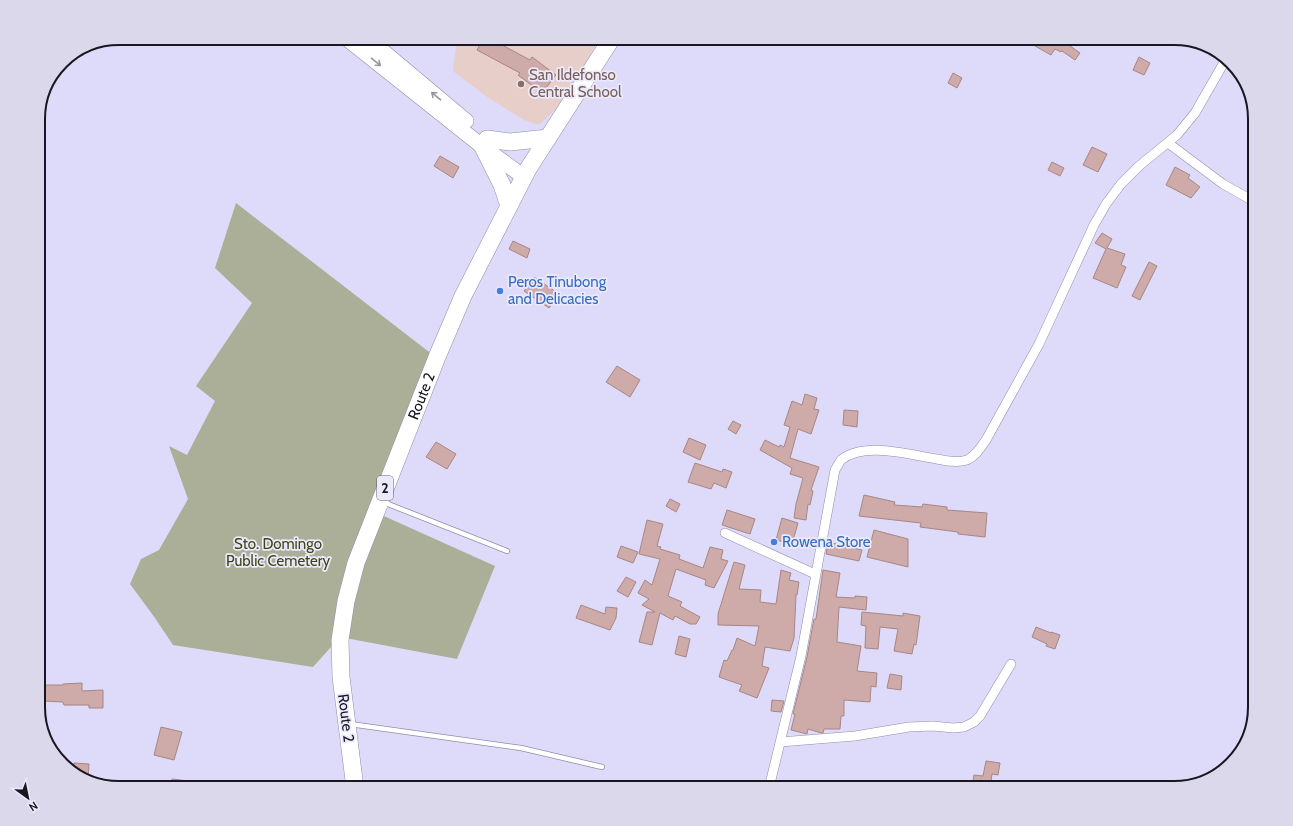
<svg xmlns="http://www.w3.org/2000/svg" width="1293" height="826" viewBox="0 0 1293 826" font-family="Cabin,sans-serif">
  <rect width="100%" height="100%" fill="#dedaf9"/>
  <path fill="#e8cec8" d="M457 38H600L562 103 539 125 524 120 487 97 453 71Z"/>
  <path fill="#abaf98" d="M236 203 433 355 375 512 495 566 457 659 340 637 313 667 173 645 155 618 130 584 141 559 159 550 188 499 169 446 187 455 215 401 196 386 252 303 215 268Z"/>
  <path fill="#ceaaa8" stroke="#a88685" d="M484 38H489L530 60 532 57 556 75 542 93 518 75 520 73 477 50Z
    M1021 38H1037L1047 43 1049 38H1069L1066 43 1080 53 1075 60 1062 51 1061 52 1055 49 1051 55Z
    M1139 57 1150 63 1144 75 1133 70Z
    M953 73 962 78 957 88 948 83Z
    M1092 147 1107 154 1098 172 1083 165Z
    M440 156 459 167 453 178 434 166Z
    M1052 162 1064 168 1060 176 1048 170Z
    M1175 167 1190 175 1188 178 1200 187 1191 198 1166 185Z
    M1102 233 1112 239 1107 248 1125 254 1121 265 1126 267 1117 288 1093 278 1106 249 1095 243Z
    M513 241 530 249 527 258 509 249Z
    M1149 262 1157 266 1140 300 1132 296Z
    M534 277 559 294 549 308 524 291Z
    M617 366 640 380 630 397 606 382Z
    M805 394 817 398 814 409 819 410 811 434 798 429 790 458 819 467 811 490 813 491 810 505 808 504 806 520 794 518 796 504 803 478 790 474 792 468 760 450 765 440 779 447 780 445 784 447 790 427 784 425 792 401 802 405Z
    M844 410 858 411 857 427 843 425Z
    M733 421 741 425 736 434 728 429Z
    M689 438 706 445 700 460 683 452Z
    M436 442 456 454 447 469 426 457Z
    M695 463 722 472 723 469 732 472 726 488 714 483 711 489 688 482Z
    M864 495 895 502 894 505 922 507 923 504 947 507V510L987 513 985 537 958 534V532L920 527 921 523 859 516Z
    M670 499 680 504 676 512 666 506Z
    M727 510 755 519 750 534 722 525Z
    M782 518 798 523 792 544 776 540Z
    M647 520 663 524 657 546 661 547 660 549 680 555 679 559 703 568 710 547 723 550 721 559 728 561 714 588 705 585 706 580 676 569 668 596 682 602 680 606 700 617 696 624H690L675 616 673 620 660 613 652 645 639 642 647 612H655L642 605 649 599 638 593 645 580 652 585 660 559 639 554Z
    M874 530 908 539V567L867 557Z
    M828 542 862 550 859 561 826 554Z
    M621 546 638 552 633 563 617 557Z
    M734 562 745 565 739 589 761 590 760 602 776 604 781 570 791 573 789 580 799 582 797 595H796L794 638 790 651 765 647 762 666 769 668 757 698 739 691 742 685 719 677 724 660 727 661 732 650H733L737 638 755 646 759 626 718 625V614Z
    M823 570 840 573 836 597 855 598V596L867 597 866 610 839 607 837 642 861 646 857 671 877 673 876 687 871 686 870 702 844 700V716H841L840 729H824L823 733H821L808 729 807 734 791 730 795 714H793L807 657 814 619H816Z
    M626 577 636 582 628 597 617 591Z
    M581 605 605 614 606 607 617 608 616 618 610 630 576 618Z
    M862 612 903 616V613L920 616 916 645 914 644 912 654 894 651 898 629 880 627 878 649 865 648 866 626 861 625Z
    M1036 627 1051 633V632L1060 635 1055 649 1046 646 1047 644 1032 637Z
    M679 636 690 639 686 657 675 654Z
    M890 674 902 676 901 690 887 688Z
    M82 683V691L103 690V708H89V705H64L63 702 44 701 45 685H63V684Z
    M772 700 784 701 781 712 771 711Z
    M161 727 182 732 174 760 154 755Z
    M986 761 1000 763 998 775 992 774 990 788H972L974 775 983 776Z
    M74 763 89 764 88 779 73 774Z
    M172 779 197 782V788H171Z"/>
  <g fill="none" stroke-linecap="round" stroke-linejoin="round">
    <defs>
      <path id="lane" d="M383 502 507 551
        M350 724 521 748 602 767"/>
      <path id="street" d="M1168 143 1223 184 1255 202
        M725 533 815 574
        M780 742 855 736 909 727 933 726 953 728 964 727 974 722 980 716 1011 664
        M769 788 801 656 835 470C837 467 839 463 841 460 864 441 910 455 937 459 946 461 957 463 967 460 976 456 980 448 986 440L1039 344 1094 225 1106 204 1121 184 1139 166 1177 135 1195 113 1226 59"/>
      <path id="primary" d="M346 38 483 147 524 177
        M367 38 466 121"/>
      <g id="highway">
        <path d="M487 139 510 142 548 138"/>
        <path d="M483 147 502 185 509 206"/>
        <path id="s1" d="M355 788 341 677 340 640 346 601 356 563 437 357 463 296 528 169 612 38"/>
      </g>
    </defs>
    <use href="#lane" stroke="#918daa" stroke-width="6"/>
    <use href="#street" stroke="#918daa" stroke-width="10"/>
    <use href="#primary" stroke="#918daa" stroke-width="16"/>
    <use href="#highway" stroke="#918daa" stroke-width="18"/>
    <use href="#lane" stroke="#fff" stroke-width="4.5"/>
    <use href="#street" stroke="#fff" stroke-width="9"/>
    <use href="#primary" stroke="#fff" stroke-width="15"/>
    <use href="#highway" stroke="#fff" stroke-width="17"/>
  </g>
  <defs><path id="oneway-shaft" d="M-6 0H5M1.5-3L5.5 0L1.5 3" fill="none" stroke-width="1.6" stroke-linecap="round" stroke-linejoin="round"/></defs>
  <g stroke="#97979b">
    <use href="#oneway-shaft" transform="translate(376 62) rotate(39)"/>
    <use href="#oneway-shaft" transform="translate(436 96) rotate(-140)"/>
  </g>
  <circle fill="#8d6e63" stroke="#ebe9fc" stroke-width="1.5" cx="521" cy="84" r="4"/>
  <g fill="#3f7fe0" stroke="#ebe9fc" stroke-width="1.5">
    <circle cx="500" cy="291" r="4"/>
    <circle cx="774" cy="542" r="4"/>
  </g>
  <g text-anchor="middle" stroke-width="3.5" stroke-linejoin="round" paint-order="stroke">
    <rect fill="#ebe9fc" stroke="#575663" stroke-width="1" x="377" y="476" width="16" height="24" rx="3"/>
    <g font-size="14" font-weight="bold" fill="#181721">
      <text x="385" y="493">2</text>
    </g>
    <g font-size="15" fill="#785e54" stroke="#ebe9fc" text-anchor="start">
      <text x="529" y="80">San Ildefonso<tspan x="529" dy="17">Central School</tspan></text>
    </g>
    <g font-size="15" fill="#366cbe" stroke="#ebe9fc" text-anchor="start">
      <text x="508" y="287">Peros Tinubong<tspan x="508" dy="17">and Delicacies</tspan></text>
      <text x="782" y="547">Rowena Store</text>
    </g>
    <g font-size="15" fill="#181721" stroke="#ebe9fc">
      <text dy="5" stroke="none"><textPath href="#s1" startOffset="407">Route 2</textPath></text>
      <text transform="translate(346 718) rotate(83)" y="5">Route 2</text>
    </g>
    <g font-size="15" fill="#404410" stroke="#ebe9fc">
      <text x="278" y="549">Sto. Domingo<tspan x="278" dy="17">Public Cemetery</tspan></text>
    </g>
  </g>
  <path d="M0 0H1293V826H0ZM119 45H1174A74 74 0 0 1 1248 119V707A74 74 0 0 1 1174 781H119A74 74 0 0 1 45 707V119A74 74 0 0 1 119 45Z" fill="#dad8ea" fill-rule="evenodd"/>
  <path fill="none" stroke="#181721" stroke-width="2" d="M119 45H1174A74 74 0 0 1 1248 119V707A74 74 0 0 1 1174 781H119A74 74 0 0 1 45 707V119A74 74 0 0 1 119 45Z"/>
  <g transform="translate(28 798) rotate(147)" stroke="#ebe9fc" stroke-width="3" paint-order="stroke">
  <path d="M0-3L7 15L0 10L-7 15Z" fill="#181721"/>
  <text y="-6" font-size="11" font-weight="bold" text-anchor="middle" fill="#181721">N</text>
  </g>
</svg>
